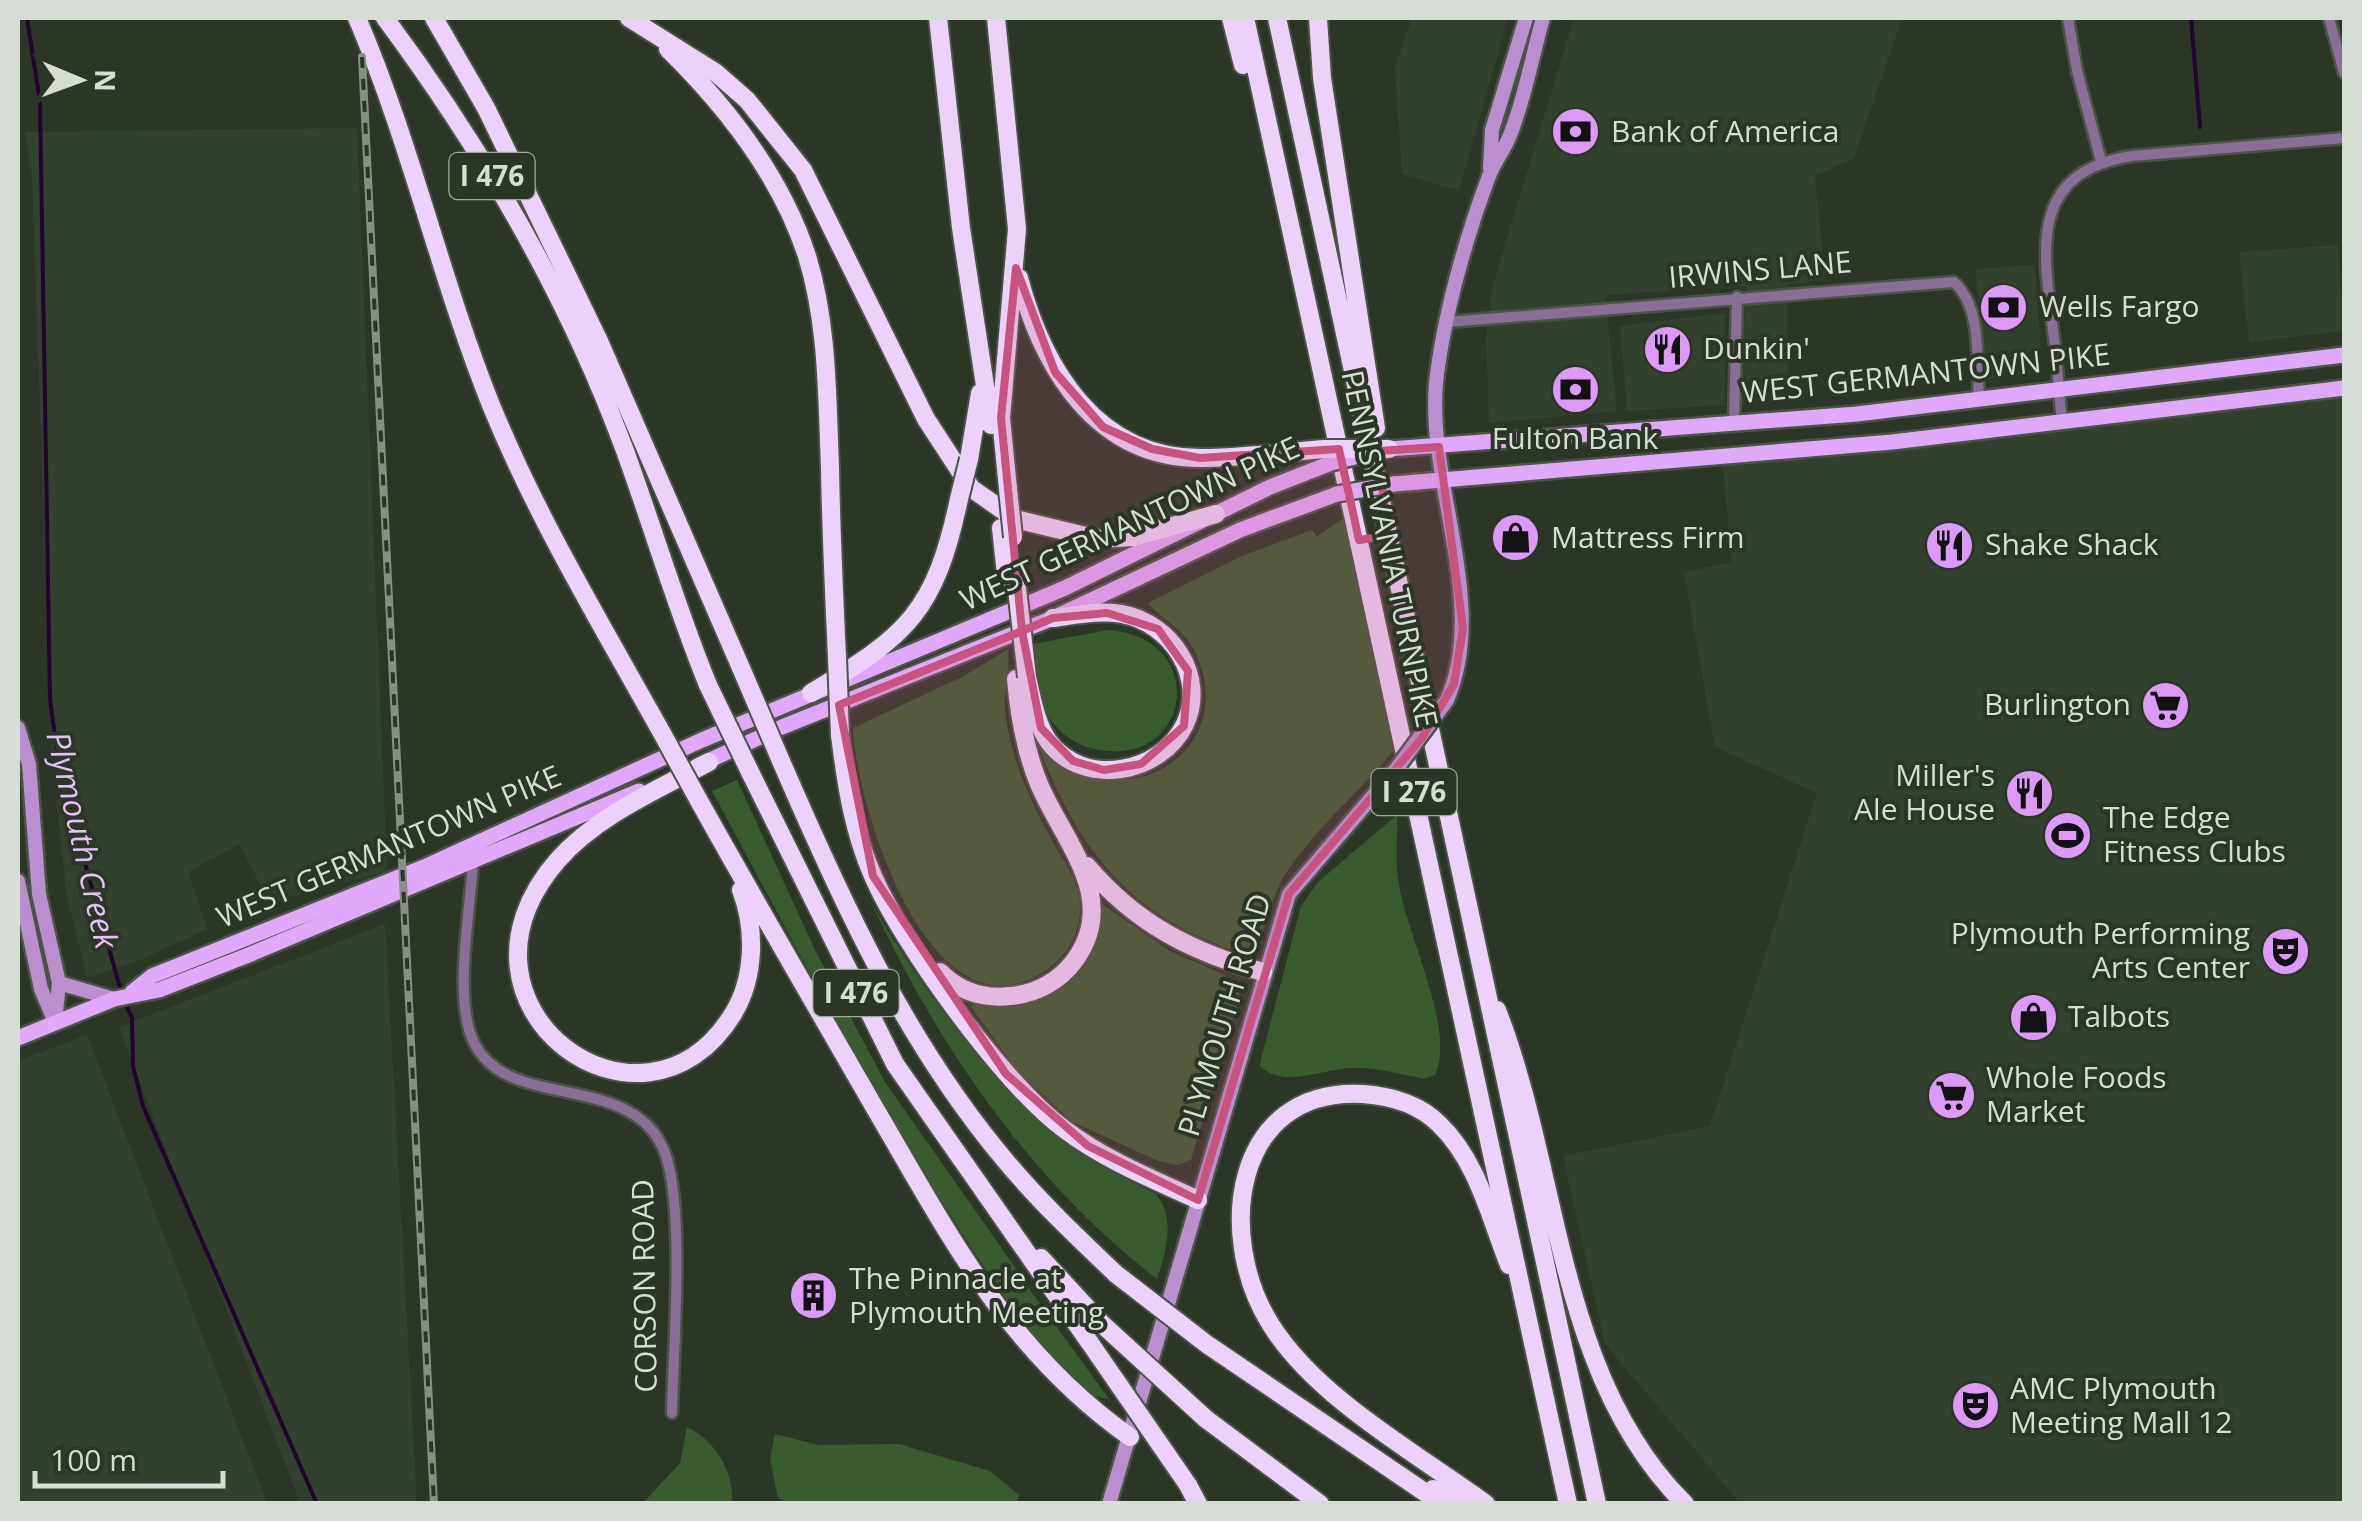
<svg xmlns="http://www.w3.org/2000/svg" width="2362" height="1521" viewBox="0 0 2362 1521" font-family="'Open Sans',sans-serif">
  <rect width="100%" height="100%" fill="#2b3627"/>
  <path fill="#32412d" d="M1412 18H1508L1459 190 1402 174 1395 68Z
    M1574 18H1902L1854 158 1815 176 1825 280 1787 284 1788 401 1741 405 1746 286 1605 295 1617 411 1489 423 1486 338 1492 288Z
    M357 128 387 871 270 903 239 844 188 872 207 929 138 961 87 978 66 891 52 755 32 177 25 132Z
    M2338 245 2344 331 2249 342 2239 252Z
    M2035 265 2042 366 2031 373 1986 379 1975 269Z
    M1725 313V405L1627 411 1620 326Z
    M2344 388V1503H1740L1605 1344 1563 1156 1710 1126 1817 793 1715 747 1684 572 1732 562 1722 458Z
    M385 924 417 1503H300L119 1027Z
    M87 1035 267 1503H18V1061Z"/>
  <path fill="#395b2f" d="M1344 518 1393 751C1358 794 1312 831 1283 878 1274 892 1263 942 1252 948 1239 955 1221 946 1208 940 1117 903 1072 834 1038 745 1114 826 1244 756 1195 652 1185 629 1161 619 1148 603L1242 556 1312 530 1317 536Z
    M1107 630C1211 636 1193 771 1094 749 1072 744 1053 728 1043 706 1035 688 1033 665 1029 645Z
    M1008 649C1010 669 1004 688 1005 709 1009 754 1029 798 1050 837 1063 862 1083 884 1080 914 1077 940 1063 961 1040 974 927 1040 856 803 853 728L964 676Z
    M737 780 816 952 885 1082 1019 1273 1014 1277 1021 1286 1025 1283 1109 1399C1028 1401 760 878 712 791Z
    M1397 815C1398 836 1395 858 1398 878 1404 931 1457 1029 1435 1075L1424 1079C1401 1074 1376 1067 1352 1068 1324 1068 1284 1090 1260 1066L1261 1059 1301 906 1319 881Z
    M871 902C913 976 995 1090 1063 1140 1092 1162 1124 1178 1156 1194 1176 1218 1166 1251 1157 1279 1031 1182 937 1045 871 902Z
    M1102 904 1170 951 1225 975 1240 995 1191 1160 1177 1165 1158 1161 1071 1121 1017 1070 971 1007 977 1002C1051 1017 1090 971 1102 904Z
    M687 1427C716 1441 734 1472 732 1503H595H643L680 1463Z
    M775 1434 818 1445 899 1444 990 1471 1019 1495 1017 1503H789L778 1498 770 1459Z"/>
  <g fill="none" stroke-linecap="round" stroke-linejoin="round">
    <path stroke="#23032f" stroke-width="4" d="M27 18 40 102 50 699 60 774 121 991
      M2191 18 2200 127
      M124 1000 132 1018 133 1066 143 1106 317 1504"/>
    <defs>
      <path id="minor" d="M2068 18 2077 71 2101 161
        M2329 18 2344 73
        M1447 322 1954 282C1983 308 1976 362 1979 399
        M2062 423C2059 392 2057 361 2053 330 2043 250 2028 172 2132 156L2344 138
        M1734 424 1737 297
        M473 862C470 910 458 976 467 1021 485 1120 625 1064 663 1148 686 1199 673 1352 672 1413"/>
      <path id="secondary" d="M1490 168 1492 130 1526 18
        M1447 700C1489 604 1427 485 1436 383 1443 318 1466 237 1489 176 1494 162 1505 149 1510 135 1525 98 1532 56 1543 18
        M18 728 29 764 39 894 59 983 55 1022
        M18 881 41 989 54 1020
        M59 983 114 999
        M1109 1504 1289 894 1397 768"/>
      <path id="primary" d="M1389 449 1857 414 2344 355
        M1394 484 1892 442 2344 388
        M697 766 782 727 1053 618 1240 530 1337 494
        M132 992 152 976 424 867 702 740 1065 588 1270 487 1331 463
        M18 1038 114 999 159 990 251 954 639 791"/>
      <path id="motorway" d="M357 18C411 143 440 278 491 405 538 520 603 627 663 735
        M385 18C483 150 567 294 624 448 653 527 676 607 708 685
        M434 18 486 108 599 341 741 668
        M629 18 715 72 747 100 803 170 926 419 971 488 1015 519 1098 539 1133 537 1216 514
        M938 18 961 228 991 425
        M996 18 1017 229 1001 418 1008 489
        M1231 18 1243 65
        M1245 18 1568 1504
        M1277 18 1597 1504
        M1318 18 1322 78 1376 428
        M668 49C727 107 781 176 807 256 828 324 827 397 830 467 831 530 834 594 837 657
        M1019 278C1043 368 1096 459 1202 458 1243 458 1284 452 1325 449
        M969 459 980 393
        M1001 528 1007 584
        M1027 677C1032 698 1036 724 1049 742 1084 788 1161 774 1185 724 1207 677 1171 623 1122 614 1100 610 1076 615 1053 618
        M811 693C908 635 935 612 959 499
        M840 735C846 783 853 831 873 876 903 945 1004 1085 1064 1129 1105 1160 1152 1179 1198 1200
        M781 761C841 900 905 1041 1004 1159 1038 1200 1077 1237 1116 1274
        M709 762C657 790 596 816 557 861 431 1007 643 1160 733 1014 755 978 756 929 741 890
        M751 774 895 1064 1090 1343
        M698 799C756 903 816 1006 876 1110 949 1235 1008 1351 1130 1437
        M1087 866C1136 924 1192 952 1263 972
        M940 972C959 991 983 999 1010 996 1036 994 1060 981 1075 960 1120 898 1063 841 1039 784 1025 750 1019 714 1016 679
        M1497 1010C1560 1171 1556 1376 1685 1504
        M1041 1258 1102 1324
        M1208 1345 1442 1504
        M1206 1419 1320 1504
        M1188 1485 1198 1504
        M1433 1489 1463 1504
        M1486 1504C1416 1453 1317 1398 1271 1325 1215 1237 1232 1087 1363 1094 1390 1096 1419 1104 1439 1124 1477 1160 1490 1217 1509 1265"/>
    </defs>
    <use href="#minor" stroke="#4a5446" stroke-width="15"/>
    <use href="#secondary" stroke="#4a5446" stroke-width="19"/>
    <use href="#primary" stroke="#4a5446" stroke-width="20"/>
    <use href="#motorway" stroke="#4a5446" stroke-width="22"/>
    <use href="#minor" stroke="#896e95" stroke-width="10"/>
    <use href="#secondary" stroke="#ba8fcd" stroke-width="14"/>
    <use href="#primary" stroke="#e0a8f8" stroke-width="15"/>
    <use href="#motorway" stroke="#ecd2f9" stroke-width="18"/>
    <defs>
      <path id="rail" d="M362 57 434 1504"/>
    </defs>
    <use href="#rail" stroke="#868f83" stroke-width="8"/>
    <use href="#rail" stroke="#2b3627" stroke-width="4" stroke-dasharray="11" stroke-linecap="butt"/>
    <defs>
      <path id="secondary-bridge" d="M1397 768 1447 700"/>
      <path id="primary-bridge" d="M1331 463 1366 454
        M1337 494 1394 484"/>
      <path id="motorway-bridge" d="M1325 449H1389
        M1008 489 1013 537
        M959 499 969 459
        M1016 580 1027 677
        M837 657 840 735
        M741 668 781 761
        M708 685 751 774
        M663 735 698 799
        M1116 1274 1208 1345
        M1102 1324 1206 1419
        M1090 1343 1188 1485"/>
    </defs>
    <use href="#secondary-bridge" stroke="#4a5446" stroke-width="19" stroke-linecap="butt"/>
    <use href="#primary-bridge" stroke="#4a5446" stroke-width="20" stroke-linecap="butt"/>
    <use href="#motorway-bridge" stroke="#4a5446" stroke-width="22" stroke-linecap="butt"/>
    <use href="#secondary-bridge" stroke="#ba8fcd" stroke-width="14"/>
    <use href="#primary-bridge" stroke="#e0a8f8" stroke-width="15"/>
    <use href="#motorway-bridge" stroke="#ecd2f9" stroke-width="18"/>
  </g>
  <path fill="#c8537f" fill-opacity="0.2" stroke="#c8537f" stroke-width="8" stroke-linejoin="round" d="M1016 268 1055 372 1103 427 1152 449 1200 458 1339 449 1359 540 1388 536 1378 451 1439 447 1463 628 1454 684 1422 738 1289 894 1198 1200 1088 1146 1006 1074 873 876 839 705 1022 631 1041 728 1073 761 1104 770 1141 764 1184 726 1188 671 1158 629 1107 613 1053 618 1022 631 1001 418Z"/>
  <defs>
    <symbol id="bank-disc" viewBox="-11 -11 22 22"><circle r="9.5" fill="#da9af6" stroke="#2b3627"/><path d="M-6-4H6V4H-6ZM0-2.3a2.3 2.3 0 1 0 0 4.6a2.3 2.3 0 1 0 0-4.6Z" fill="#111"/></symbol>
    <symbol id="restaurant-disc" viewBox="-11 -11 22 22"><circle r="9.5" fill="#da9af6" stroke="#2b3627"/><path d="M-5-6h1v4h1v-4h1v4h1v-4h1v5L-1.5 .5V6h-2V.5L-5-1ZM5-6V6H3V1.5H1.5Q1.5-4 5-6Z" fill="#111"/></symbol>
    <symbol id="shop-disc" viewBox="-11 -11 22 22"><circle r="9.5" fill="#da9af6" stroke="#2b3627"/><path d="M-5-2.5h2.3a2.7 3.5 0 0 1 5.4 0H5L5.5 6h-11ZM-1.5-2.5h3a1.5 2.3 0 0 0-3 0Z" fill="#111"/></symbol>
    <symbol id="supermarket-disc" viewBox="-11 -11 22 22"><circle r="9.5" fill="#da9af6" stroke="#2b3627"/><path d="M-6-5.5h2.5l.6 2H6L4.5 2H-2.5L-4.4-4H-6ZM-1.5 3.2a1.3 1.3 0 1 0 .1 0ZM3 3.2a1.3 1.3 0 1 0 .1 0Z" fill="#111"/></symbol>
    <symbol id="stadium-disc" viewBox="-11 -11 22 22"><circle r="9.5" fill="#da9af6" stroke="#2b3627"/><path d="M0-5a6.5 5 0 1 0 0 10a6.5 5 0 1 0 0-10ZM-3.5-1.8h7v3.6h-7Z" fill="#111"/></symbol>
    <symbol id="theatre-disc" viewBox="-11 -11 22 22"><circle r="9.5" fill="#da9af6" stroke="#2b3627"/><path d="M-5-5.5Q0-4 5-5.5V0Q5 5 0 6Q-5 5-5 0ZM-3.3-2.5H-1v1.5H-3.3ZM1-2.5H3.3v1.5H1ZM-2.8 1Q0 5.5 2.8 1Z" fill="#111"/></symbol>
    <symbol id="building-disc" viewBox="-11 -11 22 22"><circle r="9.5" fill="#da9af6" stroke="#2b3627"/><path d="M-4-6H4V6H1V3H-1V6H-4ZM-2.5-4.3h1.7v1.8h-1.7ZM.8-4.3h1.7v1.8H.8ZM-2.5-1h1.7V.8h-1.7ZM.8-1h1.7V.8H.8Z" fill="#111"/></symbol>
  </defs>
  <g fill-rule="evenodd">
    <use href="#bank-disc" x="1548" y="104" width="55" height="55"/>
    <use href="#bank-disc" x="1976" y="280" width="55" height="55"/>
    <use href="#restaurant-disc" x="1640" y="322" width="55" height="55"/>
    <use href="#bank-disc" x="1548" y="362" width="55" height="55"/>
    <use href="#shop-disc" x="1488" y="510" width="55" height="55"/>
    <use href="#restaurant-disc" x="1922" y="518" width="55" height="55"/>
    <use href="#supermarket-disc" x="2138" y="678" width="55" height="55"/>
    <use href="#restaurant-disc" x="2002" y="766" width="55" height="55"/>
    <use href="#stadium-disc" x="2040" y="808" width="55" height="55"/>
    <use href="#theatre-disc" x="2258" y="924" width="55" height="55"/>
    <use href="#shop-disc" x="2006" y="990" width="55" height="55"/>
    <use href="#supermarket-disc" x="1924" y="1068" width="55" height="55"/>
    <use href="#building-disc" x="786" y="1268" width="55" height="55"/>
    <use href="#theatre-disc" x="1948" y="1378" width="55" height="55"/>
  </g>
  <g text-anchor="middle" stroke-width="8" stroke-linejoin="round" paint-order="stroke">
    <g fill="#2b3627" stroke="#a3aba0" stroke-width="2.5">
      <rect x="449.5" y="153" width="85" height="46" rx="8"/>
      <rect x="1371.5" y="769" width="85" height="46" rx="8"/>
      <rect x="813.5" y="970" width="85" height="46" rx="8"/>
    </g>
    <g font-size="28" font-weight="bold" fill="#d6ddd4">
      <text x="492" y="186">I 476</text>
      <text x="1414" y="802">I 276</text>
      <text x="856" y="1003">I 476</text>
    </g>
    <g font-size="30" fill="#d6ddd4" stroke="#2b3627" text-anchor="start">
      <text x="1611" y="142">Bank of America</text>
      <text x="2039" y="317">Wells Fargo</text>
      <text x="1703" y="359">Dunkin'</text>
      <text x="1575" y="449" text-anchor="middle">Fulton Bank</text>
      <text x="1551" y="548">Mattress Firm</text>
      <text x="1985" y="555">Shake Shack</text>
      <text x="2131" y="715" text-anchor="end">Burlington</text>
      <text x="1995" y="786" text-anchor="end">Miller's<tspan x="1995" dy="34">Ale House</tspan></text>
      <text x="2103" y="828">The Edge<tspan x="2103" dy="34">Fitness Clubs</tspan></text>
      <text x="2250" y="944" text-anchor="end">Plymouth Performing<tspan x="2250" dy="34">Arts Center</tspan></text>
      <text x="2068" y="1027">Talbots</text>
      <text x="1986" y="1088">Whole Foods<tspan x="1986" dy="34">Market</tspan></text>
      <text x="849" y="1289">The Pinnacle at<tspan x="849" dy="34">Plymouth Meeting</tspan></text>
      <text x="2010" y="1399">AMC Plymouth<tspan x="2010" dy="34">Meeting Mall 12</tspan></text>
    </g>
    <g font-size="30" fill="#d6ddd4" stroke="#2b3627">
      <text transform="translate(1760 270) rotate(-5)" y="10">IRWINS LANE</text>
      <text transform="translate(1926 374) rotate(-6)" y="10">WEST GERMANTOWN PIKE</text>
      <text transform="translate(1130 524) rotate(-25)" y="10">WEST GERMANTOWN PIKE</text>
      <text transform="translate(1389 549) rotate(78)" y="10">PENNSYLVANIA TURNPIKE</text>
      <text transform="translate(389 847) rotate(-23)" y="10">WEST GERMANTOWN PIKE</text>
      <text transform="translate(1225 1015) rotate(-73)" y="10">PLYMOUTH ROAD</text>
      <text transform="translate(645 1286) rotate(-91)" y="10">CORSON ROAD</text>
    </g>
    <g font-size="32" font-style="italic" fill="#e7befa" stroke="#2b3627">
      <text transform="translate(82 840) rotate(77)" y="11">Plymouth Creek</text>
    </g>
  </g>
  <rect width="2362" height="1521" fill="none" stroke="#d6ddd4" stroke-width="40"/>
  <g transform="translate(80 80) rotate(91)" stroke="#2b3627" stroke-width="8" paint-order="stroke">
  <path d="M0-8L18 38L0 25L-18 38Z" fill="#d6ddd4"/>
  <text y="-15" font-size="28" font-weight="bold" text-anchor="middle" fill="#d6ddd4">N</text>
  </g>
  <path d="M35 1471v15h188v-15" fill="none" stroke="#d6ddd4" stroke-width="5"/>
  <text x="50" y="1471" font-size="30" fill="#d6ddd4" stroke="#2b3627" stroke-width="8" paint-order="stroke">100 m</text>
</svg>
